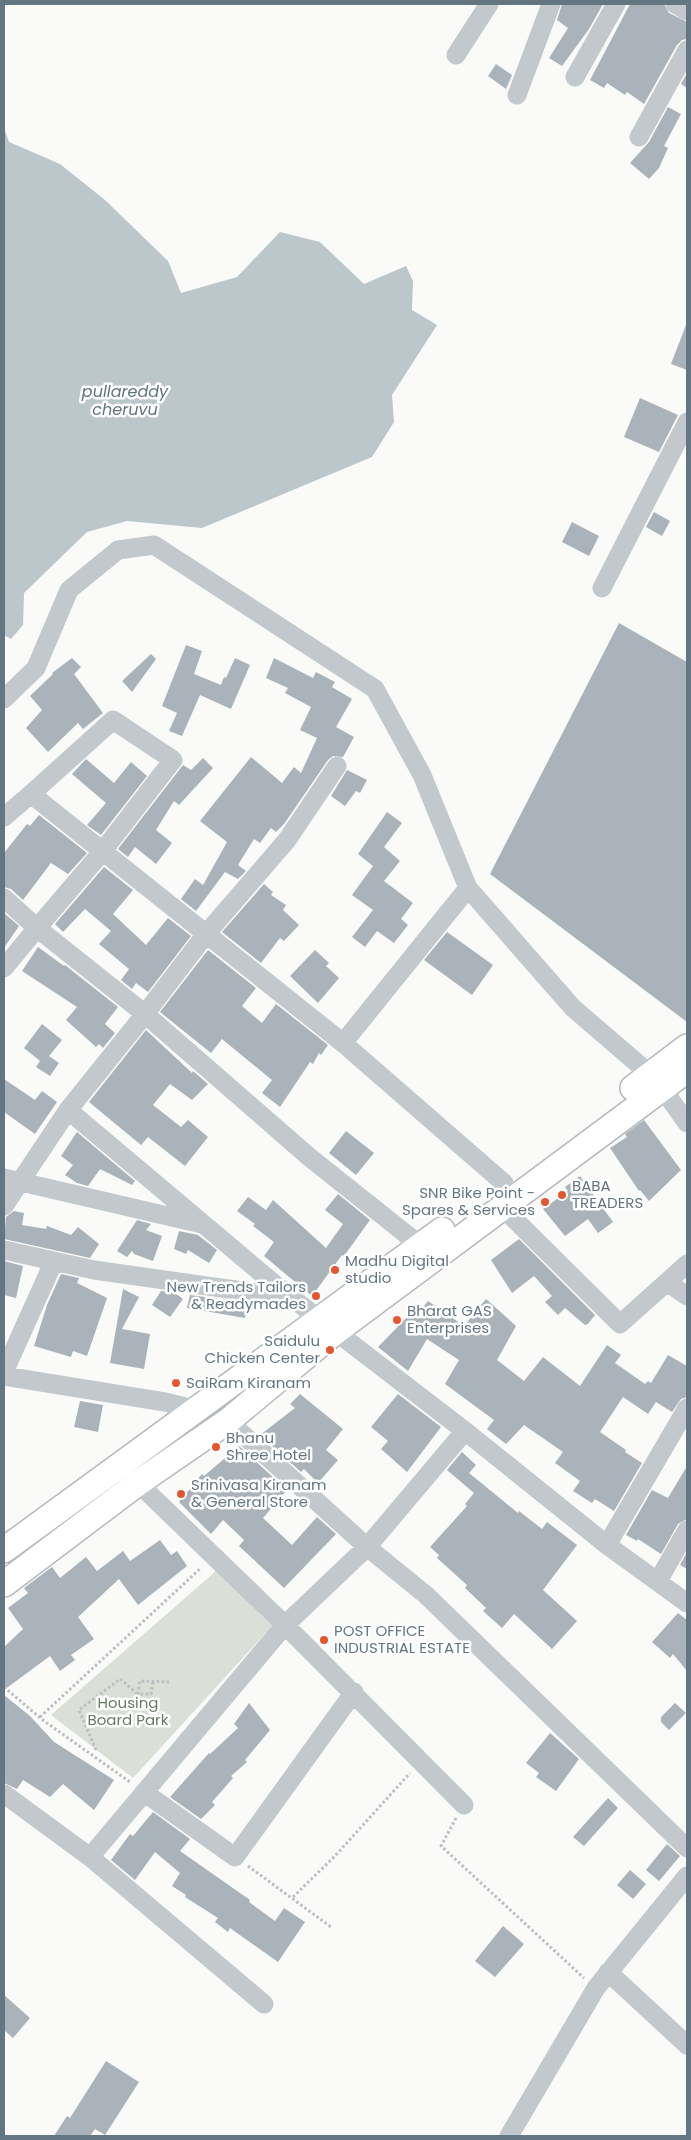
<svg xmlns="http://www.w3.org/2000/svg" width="691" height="2140" viewBox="0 0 691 2140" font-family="Poppins,sans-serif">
  <rect width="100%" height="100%" fill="#fafaf8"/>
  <path fill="#dadfd7" d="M216 1571 272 1626 133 1778 51 1715Z"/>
  <path fill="#bbc7cb" d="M4 128 9 142 60 164 105 200 168 261 181 293 237 277 280 232 320 242 364 284 406 266 413 281 412 310 437 325 392 395 394 422 372 457 202 528 127 521 87 532 24 593 23 625 11 639 4 635Z"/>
  <path fill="#aab3b9" d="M562 4H603L589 29 562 66 549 58 568 28 557 20Z
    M630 4H664L669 13 687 22V39L682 40 677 45 644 104 627 92 625 95 607 83 604 88 590 80Z
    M496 64 512 75 506 89 488 76Z
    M687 73V88L681 84Z
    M668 107 681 114 664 146 668 148 659 168 649 179 630 163 649 142Z
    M686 325 687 326V370L671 364Z
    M640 398 678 415 659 452 624 437Z
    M654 512 670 521 662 536 646 527Z
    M572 522 599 536 589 556 562 542Z
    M619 623 687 662V1022L490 874Z
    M186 645 202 651 194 674 221 685 224 677 226 678 235 658 250 665 231 709 200 695 182 736 169 731 177 713 162 706Z
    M151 654 156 659 132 692 122 681Z
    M72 658 81 667 74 674 103 713 83 729 78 723 48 752 26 728 42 710 30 696 53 674 52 673Z
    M274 658 313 678 316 672 335 682 332 687 352 699 336 727 354 737 343 757 333 756 328 760 284 824 276 832 271 828 260 843 254 839 238 865 246 871 238 879 225 872 196 911 181 899 195 879 203 885 227 842 200 821 251 757 282 783 294 767 301 773 317 738 300 730 311 707 285 693 288 688 266 678Z
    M203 758 213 768 179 805 174 801 156 830 172 843 156 864 135 847 128 857 118 849 183 765 191 770Z
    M86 759 114 783 131 762 147 776 101 835 87 825 106 803 72 774Z
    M347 770 367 780 360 793 356 791 345 806 331 796Z
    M387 812 402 823 384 847 400 861 384 881 413 903 401 919 408 925 394 943 377 931 365 947 352 937 373 910 352 895 373 866 358 854Z
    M39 815 87 853 68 874 51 863 23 900 11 889 4 887V853L27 824 30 826Z
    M104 867 133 890 113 914 146 945 168 918 191 936 148 992 136 983 132 989 121 980 129 969 99 944 111 931 85 909 63 932 55 924Z
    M264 884 273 892 271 895 286 905 283 910 299 925 284 941 280 938 261 963 222 932Z
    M4 913 19 926 4 948Z
    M447 932 493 965 472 995 424 960Z
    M38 947 64 966 65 965 118 1007 105 1024 115 1033 103 1048 99 1044 96 1047 66 1020 77 1007 22 971Z
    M208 950 256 988 242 1006 262 1023 276 1004 328 1045 321 1055 319 1053 313 1064 310 1062 280 1107 262 1093 272 1080 222 1039 211 1053 160 1012Z
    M315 950 329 963 326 966 339 978 318 1003 290 976Z
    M42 1024 62 1040 49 1056 59 1063 50 1076 36 1067 40 1061 24 1048Z
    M146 1030 192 1073 193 1071 208 1084 192 1100 170 1084 153 1105 181 1127 188 1120 208 1137 185 1166 148 1137 141 1145 89 1102Z
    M4 1079 35 1100 42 1091 57 1102 35 1134 4 1112Z
    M644 1120 681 1170 649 1201 640 1190 639 1191 610 1148 627 1137 625 1134Z
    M346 1131 374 1153 356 1175 329 1153Z
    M77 1132 135 1181 132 1185 100 1169 88 1186 77 1183 65 1175 73 1165 61 1156Z
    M580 1176 613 1222 598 1233 588 1219 565 1236 543 1209 568 1191 565 1187Z
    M338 1194 370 1220 344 1256 342 1255 312 1296 264 1256 274 1242 253 1226 255 1224 237 1211 248 1197 266 1210 273 1200 326 1248 343 1224 325 1210Z
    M14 1211 24 1213 22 1225 46 1229 47 1226 71 1235 78 1227 99 1244 90 1258 4 1239 6 1217Z
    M137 1220 151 1224 146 1230 162 1236 153 1261 134 1254 132 1251 127 1257 117 1251Z
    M179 1231 198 1235 217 1250 209 1263 188 1250 186 1254 174 1249Z
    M519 1239 595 1315 588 1324 585 1325 565 1308 558 1315 545 1302 552 1296 534 1276 512 1293 491 1260Z
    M4 1261 23 1266 16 1298 4 1295Z
    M61 1274 79 1278 77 1283 107 1298 87 1356 73 1351 71 1357 34 1346 47 1305Z
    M123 1289 139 1297 122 1329 150 1334 144 1369 110 1363Z
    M161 1291 175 1293 183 1299 170 1317 152 1305Z
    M190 1295 248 1303 245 1318 187 1308Z
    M486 1299 516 1326 497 1360 524 1381 543 1357 580 1386 607 1345 621 1355 615 1363 645 1384 648 1381 651 1383 668 1355 687 1366V1397L681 1399 672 1412 656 1402 648 1414 623 1397 600 1432 626 1450 625 1452 642 1463 614 1511 595 1499 592 1503 573 1491 580 1481 555 1463 563 1452 524 1425 506 1444 487 1429 494 1420 445 1384 459 1360 427 1339 408 1371 378 1347 415 1309 419 1312 428 1301 464 1326Z
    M300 1394 343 1429 326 1450 338 1460 318 1483 304 1469 301 1472 260 1435 295 1408 290 1404Z
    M398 1394 441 1427 407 1472 381 1449 388 1441 371 1427Z
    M80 1401 103 1405 98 1432 74 1427Z
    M239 1446 287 1490 263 1518 292 1545 317 1517 336 1534 284 1588 239 1546 244 1540 223 1520 211 1534 179 1502 202 1474 204 1476Z
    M462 1452 476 1465 469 1473 518 1513 519 1511 542 1529 547 1522 577 1545 543 1590 577 1621 552 1649 514 1614 502 1628 483 1611 486 1608 465 1588 467 1585 437 1558 439 1555 430 1547 467 1506 465 1504 474 1493 447 1470Z
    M687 1466V1519L678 1524 661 1554 638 1539 637 1541 626 1535 652 1490 668 1498Z
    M160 1540 171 1555 177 1551 187 1566 138 1605 119 1579 78 1617 94 1639 71 1655 75 1660 60 1671 50 1656 4 1690V1647L23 1629 8 1608 28 1593 24 1588 52 1567 60 1578 86 1557 97 1571 123 1551 130 1561Z
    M687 1552V1569L680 1565Z
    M678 1613 687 1620V1671L673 1654 670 1658 652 1642Z
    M4 1695 30 1716 54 1742 114 1780 94 1810 63 1784 50 1797 23 1780 17 1789 4 1783Z
    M249 1703 270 1730 245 1760 247 1762 231 1776 233 1778 212 1802 215 1805 201 1819 170 1797 209 1753 210 1754 238 1728 234 1724Z
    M675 1703 686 1713 669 1730 661 1722V1717Z
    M550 1733 579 1759 556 1791 536 1777 539 1773 526 1763Z
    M608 1798 618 1808 584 1846 573 1837Z
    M153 1812 190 1839 180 1851 250 1900 249 1902 275 1921 284 1908 305 1922 278 1962 230 1928 228 1932 215 1922 218 1918 185 1897 186 1895 172 1886 180 1873 155 1852 135 1880 111 1860 130 1834 133 1836Z
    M667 1844 680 1856 659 1881 646 1870Z
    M630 1870 646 1884 633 1899 617 1885Z
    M503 1926 524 1944 495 1977 475 1961Z
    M4 1995 30 2018 13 2038 4 2030Z
    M106 2061 139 2082 105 2135 95 2129 90 2136H54L67 2116 70 2118Z"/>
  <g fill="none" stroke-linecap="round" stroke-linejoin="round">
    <defs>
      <path id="major" d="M633 1088 687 1047
        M4 1550 442 1230
        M4 1584 138 1483 228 1421 335 1332 687 1070"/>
    </defs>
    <use href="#major" stroke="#b5babe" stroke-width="28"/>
    <path stroke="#bbbfc2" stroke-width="3" stroke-dasharray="2.5 2.5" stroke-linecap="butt" d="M153 1682 151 1694H138L140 1681 171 1682
      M4 1687 44 1721 130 1782
      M40 1717 201 1568
      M96 1750 79 1710 120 1679 138 1694
      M456 1818 441 1846 584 1978
      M248 1866 331 1927
      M293 1897 335 1856 410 1773"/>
    <path stroke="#c3c8cc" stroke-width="19" d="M675 4 687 11
      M456 55 489 4
      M575 77 616 4
      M517 95 551 4
      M639 137 687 50
      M602 588 687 422
      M4 699 36 668 69 590 118 550 154 545 375 689 422 775 468 888 573 1008 651 1075
      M4 817 31 794 343 1043
      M468 888 343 1043 504 1183
      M4 898 37 928 102 852 173 760 113 720 31 794
      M4 968 37 928 145 1014 206 934 287 840 337 766
      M662 1088 687 1123
      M68 1110 291 1298
      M4 1178 202 1224
      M4 1206 68 1110 145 1014 308 1156 421 1246
      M502 1207 620 1324 667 1282 687 1296
      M4 1250 94 1270 292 1298 465 1431 607 1545 687 1603
      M667 1282 687 1264
      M4 1372 54 1261
      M4 1376 165 1402 194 1409
      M228 1421 367 1547 426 1595 687 1848
      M607 1545 687 1408
      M658 1581 687 1530
      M145 1793 235 1857 354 1692
      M4 1794 90 1857 264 2004
      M464 1805 285 1625 367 1547 465 1431
      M90 1857 285 1625 138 1483 130 1472
      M608 1972 687 2045
      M509 2136 596 1988 687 1876"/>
    <use href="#major" stroke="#fff" stroke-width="25"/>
  </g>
  <g fill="#e4572e" stroke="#fff" stroke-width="2">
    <circle cx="562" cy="1195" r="5"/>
    <circle cx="545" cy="1202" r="5"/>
    <circle cx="335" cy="1270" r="5"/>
    <circle cx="316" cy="1296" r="5"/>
    <circle cx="397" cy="1320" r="5"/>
    <circle cx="330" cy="1350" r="5"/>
    <circle cx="176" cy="1383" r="5"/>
    <circle cx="216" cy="1447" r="5"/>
    <circle cx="181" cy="1494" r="5"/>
    <circle cx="324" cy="1640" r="5"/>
  </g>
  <g text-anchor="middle" stroke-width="5" stroke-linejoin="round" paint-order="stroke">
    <g font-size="15" fill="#657683" stroke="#fff" text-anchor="start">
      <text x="572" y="1191">BABA<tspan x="572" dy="17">TREADERS</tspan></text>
      <text x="535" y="1198" text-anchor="end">SNR Bike Point -<tspan x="535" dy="17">Spares &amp; Services</tspan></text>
      <text x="345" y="1266">Madhu Digital<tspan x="345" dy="17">studio</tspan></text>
      <text x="306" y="1292" text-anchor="end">New Trends Tailors<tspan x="306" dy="17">&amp; Readymades</tspan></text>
      <text x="407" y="1316">Bharat GAS<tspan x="407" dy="17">Enterprises</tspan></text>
      <text x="320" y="1346" text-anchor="end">Saidulu<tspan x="320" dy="17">Chicken Center</tspan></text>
      <text x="186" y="1388">SaiRam Kiranam</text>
      <text x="226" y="1443">Bhanu<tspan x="226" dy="17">Shree Hotel</tspan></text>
      <text x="191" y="1490">Srinivasa Kiranam<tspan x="191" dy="17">&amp; General Store</tspan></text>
      <text x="334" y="1636">POST OFFICE<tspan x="334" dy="17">INDUSTRIAL ESTATE</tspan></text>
    </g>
    <g font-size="15" fill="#687a64" stroke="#fff">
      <text x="128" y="1708">Housing<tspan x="128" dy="17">Board Park</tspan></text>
    </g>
    <g font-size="16" font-style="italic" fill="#60757c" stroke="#fff">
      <text x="125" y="397">pullareddy<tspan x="125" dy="18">cheruvu</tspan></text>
    </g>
  </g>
  <rect width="691" height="2140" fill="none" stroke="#657683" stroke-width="10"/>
</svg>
